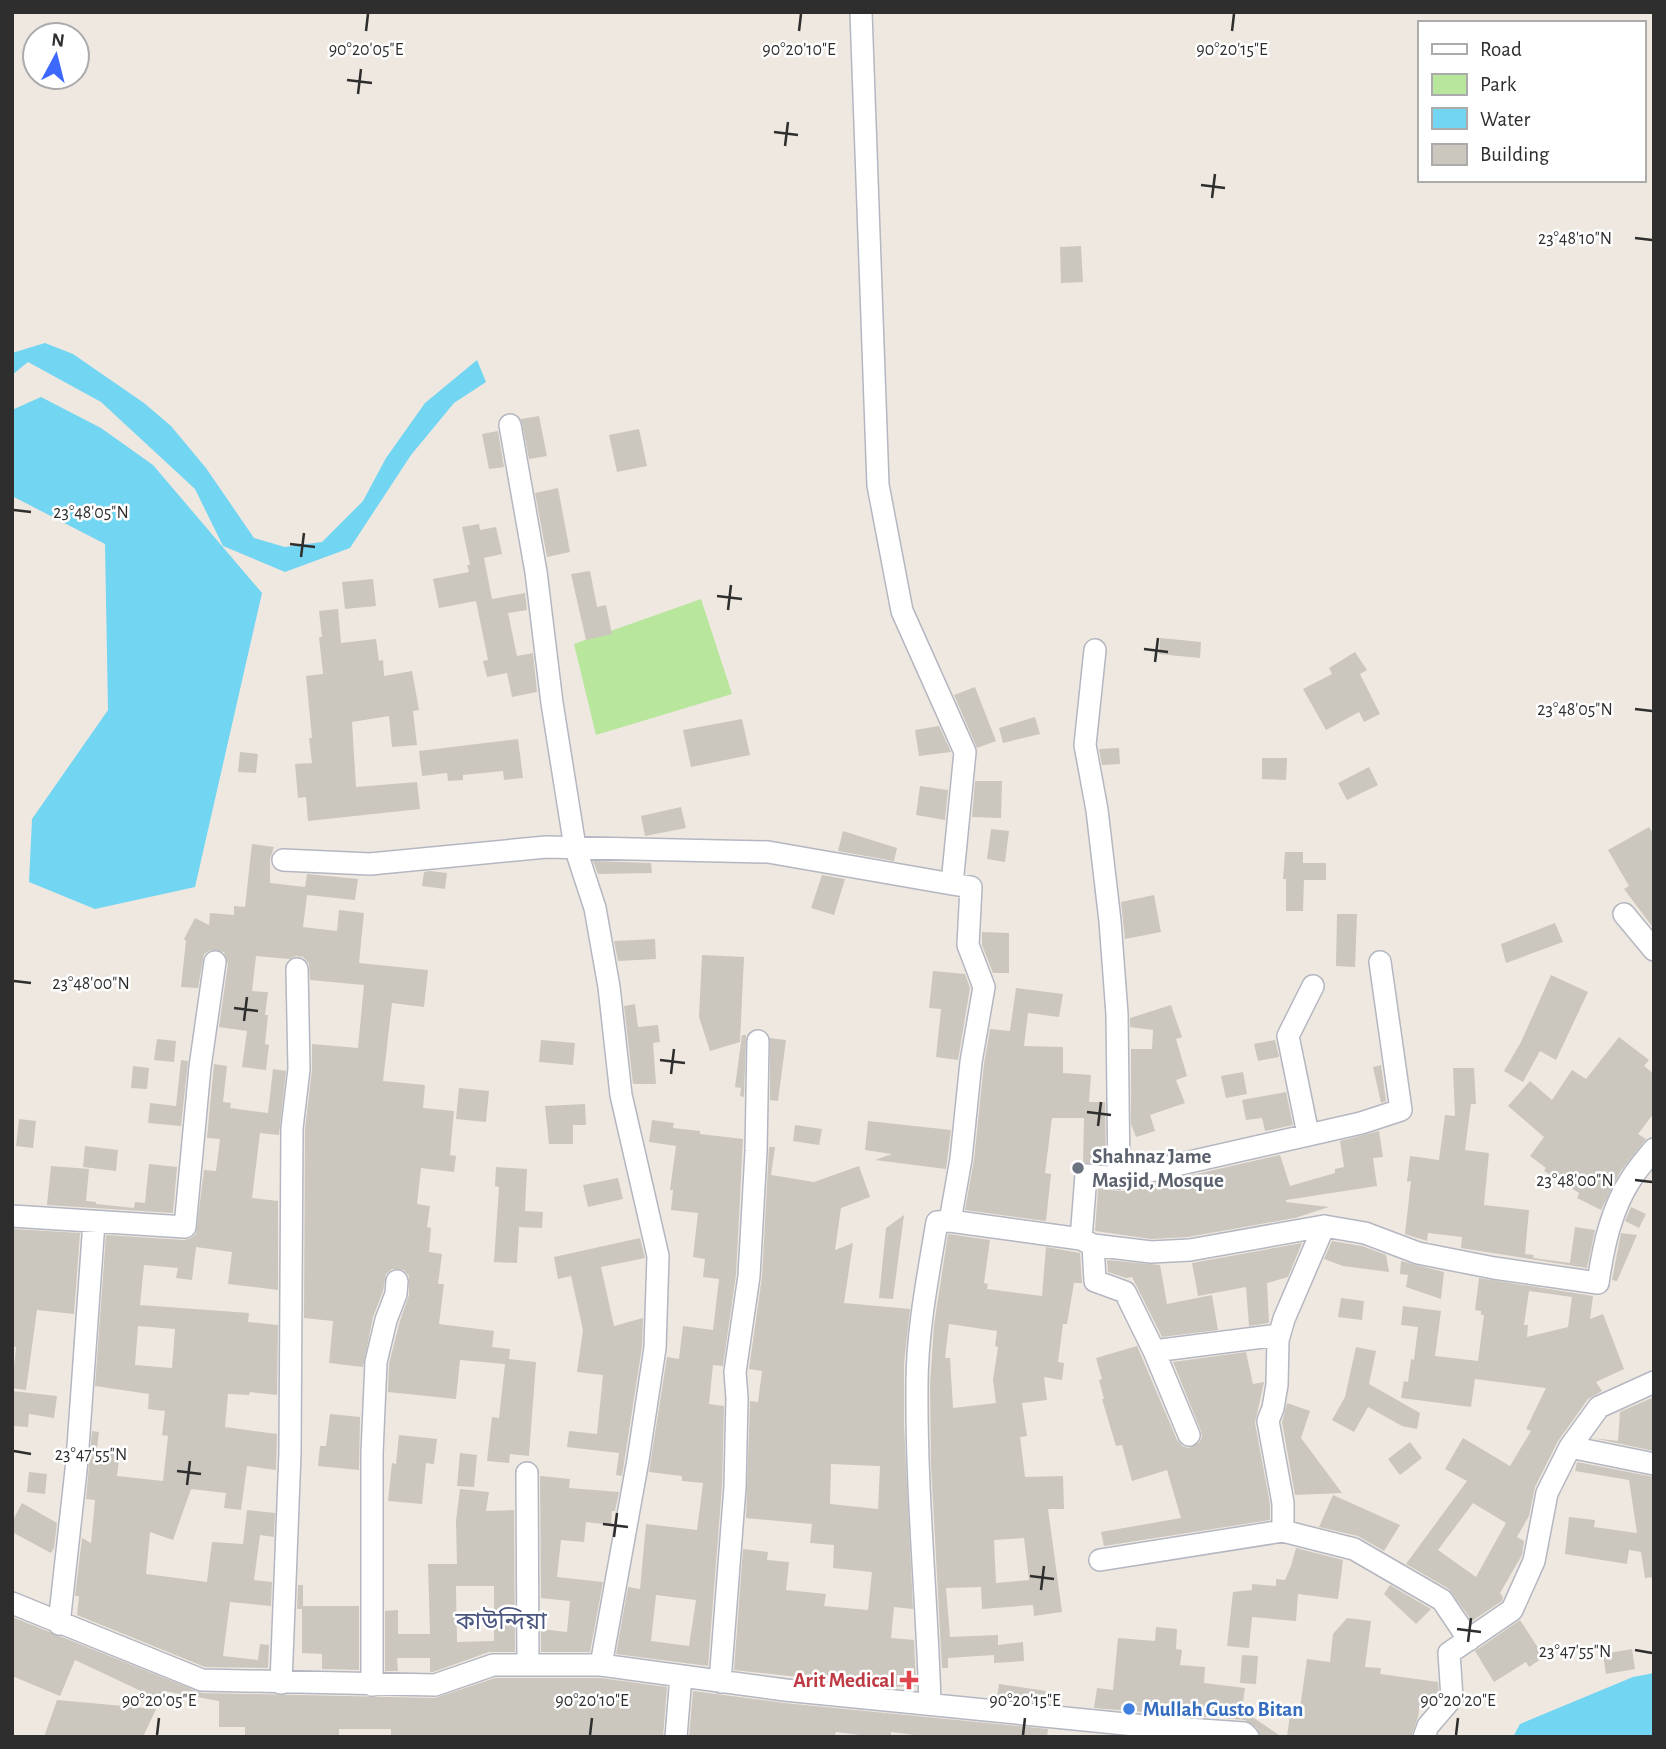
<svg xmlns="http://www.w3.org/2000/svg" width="1666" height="1749" viewBox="0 0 1666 1749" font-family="'Alegreya Sans','Noto Sans Bengali',sans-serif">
  <rect width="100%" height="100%" fill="#efe8e0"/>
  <path fill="#b8e69c" d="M701 599 732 694 596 735 574 644Z"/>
  <path fill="#72d5f2" d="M45 343 73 354 144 403 171 426 206 468 254 538 285 547 322 542 363 501 386 458 425 403 477 360 486 382 454 403 411 455 350 548 285 572 223 546 195 489 101 402 28 362 12 375V353Z
    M41 397 101 428 153 465 262 593 195 887 95 909 29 882 32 819 108 710 105 544 12 496V410Z
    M1654 1673V1737H1513L1520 1724 1633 1677Z"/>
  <path fill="#cbc6be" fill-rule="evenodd" d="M1081 246 1083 282 1061 283 1060 247Z
    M539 416 547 456 529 459 521 419Z
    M639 429 647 466 617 472 609 435Z
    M498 431 504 467 489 469 482 434Z
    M558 488 570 552 547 557 535 493Z
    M479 524 480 530 496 527 502 554 484 558 492 599 525 593 527 610 508 613 517 656 533 653 537 692 512 697 507 673 487 677 483 661 488 660 476 601 439 608 433 579 469 572 467 565H470L462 527Z
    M590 571 597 607 606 605 612 634 586 640 571 574Z
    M373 579 376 606 345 609 342 582Z
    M338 609 341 643 376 639 379 661 383 660 384 676 412 671 419 710 413 711 417 745 392 747 389 716 352 722 356 787 417 782 420 809 308 821 306 797 298 798 295 764 312 763 309 738H312L306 676 323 674 319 637H322L319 611Z
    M1160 638 1201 642 1200 658 1159 654Z
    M1355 652 1367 670 1360 674 1380 714 1364 722 1359 712 1326 730 1303 689 1332 674 1329 668Z
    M975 687 996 741 977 748 954 695Z
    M1035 717 1040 734 1003 743 999 728Z
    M742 719 750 755 691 767 683 730Z
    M939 726 951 752 919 756 915 730Z
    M518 739 523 778 504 780 503 771 463 775V780L448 781 447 773 422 776 419 751Z
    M1119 748 1120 764 1102 765 1099 749Z
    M240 752 258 754 256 773 238 772Z
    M1262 758H1287L1286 780 1262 779Z
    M1369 767 1378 785 1347 800 1338 783Z
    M975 781H1002L1001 818 972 817Z
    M920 786 948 790 945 820 916 815Z
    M681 807 686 828 645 836 641 816Z
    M1649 827 1654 835V929L1624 889 1629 886 1608 850Z
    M991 829 1009 831 1005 862 987 859Z
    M843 831 897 848 894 861 838 851Z
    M252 844 274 847 270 859V883L305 887 307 874 358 879 355 900 307 895 303 927 337 931 339 910 364 913 359 963 428 970 424 1007 392 1003 383 1081 425 1085 423 1108 454 1111 450 1155 456 1156 454 1172 421 1168 417 1204 430 1206 427 1227 431 1228 429 1252 442 1254 438 1284H444L439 1324 494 1331 492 1347 510 1349 509 1359 536 1362 529 1456 510 1454 509 1463 487 1461 492 1417 499 1418 505 1364 460 1360 456 1399 388 1392 389 1364 399 1324 409 1295V1276L404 1270 392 1269 386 1274 383 1291 373 1317 363 1367 329 1363 333 1321 304 1318 305 1129 312 1070V1044L358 1048 364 985 310 980 309 963 303 957 296 956 289 959 256 956 252 991 268 992 265 1015H268L265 1044 269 1045 266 1070 242 1067 247 1031 219 1027 228 964 224 952 211 950 204 954 198 988 181 987 186 941 184 939 195 918 209 925 210 913 234 915V906L245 907Z
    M1285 852H1303V863H1326V880H1304L1303 911H1286V879H1283Z
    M593 861 651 863 652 873 598 874Z
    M430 871 447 873 445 889 422 886 424 872Z
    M822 875 845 879 834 915 811 908Z
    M1154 895 1161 932 1125 939 1121 902Z
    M1337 914H1357L1355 967 1336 966Z
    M1555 923 1563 942 1506 963 1501 944Z
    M982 932 1009 933V973H993L982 945Z
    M655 939 656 959 618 961 614 941Z
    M702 955 744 957 740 1042 710 1051 699 1017Z
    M933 971 965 974 970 988 958 1060 936 1057 941 1009 929 1008Z
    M1551 975 1588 992 1556 1060 1540 1051 1523 1082 1504 1071 1521 1042Z
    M1016 988 1063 994 1059 1017 1028 1013 1024 1046 1063 1047V1073L1091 1075 1089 1102H1105L1106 1164 1083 1163 1084 1118H1052L1045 1173 1051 1174 1046 1221 965 1210 974 1160 984 1064 990 1029 1010 1031Z
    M635 1004 638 1027 658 1025 660 1042 653 1043 656 1084H633L624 1006Z
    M1171 1005 1182 1037 1176 1039 1187 1076 1176 1080 1185 1103 1150 1115 1155 1131 1136 1137 1131 1124V1049H1152L1153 1030 1130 1027V1018Z
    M742 1035H746L744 1097 740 1096 741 1088 735 1087Z
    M1619 1037 1649 1060 1644 1066 1654 1074V1113L1638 1134 1646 1139 1620 1172 1601 1210 1577 1198 1579 1193 1544 1171 1546 1168 1530 1156 1544 1137 1508 1106 1530 1081 1552 1100 1572 1070 1586 1079Z
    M770 1038 786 1040 778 1101 770 1100Z
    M157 1039 176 1041 174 1062 154 1060Z
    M541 1040 575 1043 573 1065 539 1062Z
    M1275 1040 1279 1057 1258 1061 1254 1044Z
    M181 1060 188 1061 181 1126 148 1123 150 1103 176 1106Z
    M214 1064 227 1066 223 1102 231 1103 230 1108 268 1113 273 1069 286 1071 279 1135 260 1133 252 1198 278 1201V1290L228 1284 232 1252 196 1247 192 1280 176 1278 178 1268 144 1265 140 1305 249 1313 248 1322 278 1325 277 1395 250 1392 249 1395 228 1394 225 1427 277 1434 276 1470 247 1466 241 1510 224 1508 226 1493 191 1489 173 1540 150 1532 146 1574 207 1582 212 1542 243 1544 247 1510 275 1513 274 1537 260 1535 254 1580 272 1582 271 1606 230 1602 223 1656 258 1660 260 1644 269 1645 268 1668 205 1667 77 1615 79 1596H75L82 1538 91 1543 95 1500 86 1499 92 1431 99 1432 97 1449 120 1451 117 1476 163 1481 168 1436 162 1435 165 1411 148 1409 149 1394 95 1386 106 1235 184 1240 191 1238 196 1234 204 1170 216 1171 220 1139 207 1138ZM138 1326 175 1329 172 1368 135 1365Z
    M1381 1065 1386 1101 1381 1103 1373 1067Z
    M133 1066 149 1068 147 1089 131 1088Z
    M1453 1068H1474L1476 1104H1471L1465 1150 1489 1153 1484 1205 1529 1210 1525 1254 1534 1255 1533 1258 1570 1263 1575 1227 1595 1230 1587 1268 1461 1248 1462 1237 1428 1233 1427 1241 1405 1234 1411 1181 1407 1182 1410 1156 1439 1160 1445 1115 1455 1116Z
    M1243 1072 1247 1094 1226 1098 1221 1076Z
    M459 1088 489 1091 486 1122 456 1119Z
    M1286 1092 1293 1125 1265 1131 1262 1118 1246 1120 1242 1100Z
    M585 1104 586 1125H573V1144H549L545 1106Z
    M19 1119 36 1121 33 1148 16 1146Z
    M652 1120 674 1123 673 1128 700 1131V1134L743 1139 736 1275 723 1366 713 1365 709 1404 724 1406 722 1486 708 1666 616 1654 628 1587 640 1589 646 1524 697 1530 703 1483 682 1481V1476L649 1472 667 1357 679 1359 683 1326 713 1330 719 1279 703 1277 705 1259 693 1257 698 1213 671 1210 673 1190H670L676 1146 649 1142ZM656 1595 696 1600 689 1646 651 1641Z
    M868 1121 951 1130 946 1169 875 1160 892 1154 865 1150Z
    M795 1125 822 1129 819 1145 793 1141Z
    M1379 1131 1383 1157 1373 1158 1377 1186 1286 1200V1202L1329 1207 1295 1218 1188 1237 1151 1239 1095 1231 1098 1189 1122 1191 1280 1155 1290 1186 1335 1173V1169L1344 1167 1340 1141Z
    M85 1146 118 1150 116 1171 83 1167Z
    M769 1147H775L771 1175 814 1182 859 1166 870 1197 841 1208 835 1250 853 1243 844 1303 910 1309 904 1364V1425L913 1609 894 1607 891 1638 914 1640 916 1686 891 1687 734 1670 743 1549 768 1552 767 1560 789 1562 786 1590 826 1594 824 1606 868 1610 872 1572 833 1568 834 1545 810 1543 812 1524 746 1518 750 1401 758 1402 762 1371 749 1369 762 1277ZM831 1464 880 1466 878 1509 830 1504Z
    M149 1164 177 1167 173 1213 47 1205 51 1166 89 1169 86 1201 96 1202V1204L134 1208 135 1202 145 1203Z
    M496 1167 527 1169 525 1211 543 1212 542 1228 519 1227 517 1263 494 1262 499 1187 495 1186Z
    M618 1178 623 1199 588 1207 583 1185Z
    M1631 1207 1646 1214 1639 1228 1625 1221Z
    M904 1215 893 1299 879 1298 886 1228Z
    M14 1229 80 1233 74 1314 37 1310 26 1390 12 1388 16 1347 12 1346Z
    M1621 1233 1637 1235 1617 1281 1612 1280Z
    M948 1234 990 1240 984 1283 988 1284 987 1289 1042 1296 1046 1247 1080 1253 1082 1283H1074L1067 1324H1063L1058 1362 1064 1363 1062 1380 1044 1377 1047 1400 1022 1403 1027 1436 1020 1437 1025 1477 1063 1476 1064 1509H1048L1062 1612 1034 1616 1033 1605 982 1609 981 1587 946 1588 950 1637 998 1635V1645L1023 1642 1024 1661 994 1663V1655L948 1658V1668H942L931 1465 930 1385 934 1325ZM949 1324 997 1331 995 1346 998 1347 993 1380 996 1403 953 1408 950 1358H945ZM1024 1538 1029 1580 996 1583 994 1540Z
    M640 1238 645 1258 601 1267 614 1326 643 1318 642 1347 622 1476 616 1475 619 1453 567 1447 569 1431 597 1434 603 1375 577 1372 583 1330 571 1276 558 1279 554 1257Z
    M1332 1241 1362 1246 1386 1255 1389 1272 1343 1266 1324 1259Z
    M1302 1243 1288 1277 1267 1283 1269 1323 1249 1326 1246 1287 1198 1296 1192 1263Z
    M1107 1260 1160 1265 1167 1304 1212 1295 1218 1330 1162 1337 1132 1277 1126 1278 1108 1272Z
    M1401 1261 1444 1272 1441 1299 1406 1287 1408 1275 1400 1274Z
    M1479 1278 1593 1296 1590 1319 1603 1314 1624 1369 1596 1382 1602 1391 1588 1399 1558 1441 1535 1487 1529 1516 1517 1537 1524 1541 1522 1555 1500 1593 1503 1597 1502 1601 1472 1621 1449 1589 1406 1564 1467 1481 1445 1469 1463 1438 1510 1466 1531 1431 1526 1429 1546 1388 1475 1379 1471 1407 1401 1398 1404 1381 1408 1382 1411 1359 1414 1360 1418 1327 1401 1325 1403 1306 1441 1311 1435 1356 1478 1361 1484 1315H1481V1311L1475 1310ZM1529 1291 1572 1297 1568 1327 1527 1337 1528 1325H1524ZM1473 1503 1506 1523 1476 1577 1438 1550Z
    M1341 1298 1364 1301 1362 1320 1338 1317Z
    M1137 1346 1177 1440 1182 1446 1188 1448 1199 1443 1202 1437 1201 1431 1173 1362 1246 1352 1253 1384 1264 1382 1255 1423 1270 1504V1520L1104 1546 1101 1532 1181 1518 1167 1470 1132 1481 1122 1445 1116 1446 1102 1399H1104L1099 1380 1102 1379 1096 1358Z
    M1356 1347 1376 1351 1369 1384 1420 1413 1417 1429 1402 1426 1368 1407 1354 1432 1332 1420 1345 1397Z
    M12 1391 57 1396 54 1418 29 1414 28 1427 12 1426Z
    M1654 1397V1451L1593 1438 1618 1441 1620 1412Z
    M1287 1403 1310 1411 1301 1438 1342 1493 1295 1495 1282 1422Z
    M330 1414 360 1417 359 1470 318 1466 320 1446H326Z
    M399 1435 437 1439 434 1464 426 1463 422 1504 388 1501 392 1463 396 1464Z
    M1410 1442 1422 1458 1400 1475 1388 1459Z
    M460 1453 477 1455 474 1487 457 1486Z
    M1577 1462 1654 1477V1577L1645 1578 1641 1552 1629 1550 1627 1564 1565 1554 1569 1517 1595 1520 1594 1527 1637 1533 1629 1480 1575 1471Z
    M29 1472 47 1474 45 1494 27 1492Z
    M540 1476 570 1479 569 1488 619 1492 615 1511H612L611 1525 586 1522 584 1542 561 1540 557 1577 603 1582 590 1652H541V1629L567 1632 570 1601 541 1598Z
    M460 1489 489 1492 486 1511 514 1510 515 1652H489L433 1672H430V1658H397L398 1671H385V1611L398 1610V1634H430L428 1564H457L456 1521ZM456 1586H494V1641L457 1642Z
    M1333 1495 1400 1525 1384 1551 1358 1536 1319 1527Z
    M22 1503 57 1523 54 1548 51 1553 12 1532V1522Z
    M1296 1548 1343 1560 1338 1599 1298 1594 1296 1621 1252 1617 1249 1648 1227 1646 1233 1592 1252 1590V1584L1276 1586V1579L1285 1580 1291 1566Z
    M298 1585H303V1606H359V1670L322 1669V1654L302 1653V1609H297Z
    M1390 1585 1431 1609 1416 1624 1384 1594Z
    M12 1617 202 1693 435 1698 495 1678H600L667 1687 663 1737H391V1729H339V1737H245V1727H219V1701L164 1691 160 1700 75 1660 60 1696 12 1676Z
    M1347 1618 1371 1621 1365 1667 1381 1668 1380 1674 1438 1682 1439 1694 1430 1704 1420 1703 1418 1717 1411 1737H1287L1290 1714 1299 1715 1307 1659 1330 1662 1333 1634Z
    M1520 1620 1544 1657 1529 1667 1526 1662 1494 1682 1475 1651Z
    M1156 1627 1177 1629 1176 1649 1182 1650 1180 1665 1205 1667 1204 1683 1245 1688 1242 1710 1282 1737H1261L1257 1728 1245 1720 1094 1708 1097 1688 1113 1690 1118 1638 1155 1641Z
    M1632 1649 1635 1669 1606 1674 1603 1654Z
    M1242 1655 1258 1656 1256 1684 1240 1683Z
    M999 1684 1046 1691 1044 1703 997 1698Z
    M693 1691 784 1703 1048 1729 1047 1737H930L891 1732V1737H876L836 1732 834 1737H689Z
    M57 1700 156 1709 143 1737H44Z"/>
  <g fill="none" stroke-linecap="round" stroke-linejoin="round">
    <defs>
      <path id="street" d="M861 12 878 485 902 611 965 752 952 884 971 887 968 945 984 987 971 1062 961 1159 950 1221 1081 1239 1093 1245 1095 1281 1125 1292 1154 1351 1189 1435
        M510 425 536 572 552 703 575 847 595 908 609 987 621 1095 658 1256 655 1348 638 1460 601 1665
        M283 860 370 864 546 847 768 852 952 884
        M1624 914 1654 950
        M1308 1134 1288 1036 1313 986
        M1119 1178 1361 1123 1401 1110 1380 962
        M12 1216 185 1227 200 1067 215 962
        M1081 1239 1086 1175 1119 1178 1117 1014 1110 921 1097 810 1085 745 1095 650
        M1093 1245 1151 1252 1190 1250 1324 1226 1365 1233 1418 1253 1494 1268 1598 1283C1603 1248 1611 1209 1631 1179 1638 1168 1646 1159 1654 1149
        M1154 1351 1279 1335
        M1570 1447 1654 1464
        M527 1473 528 1665
        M1283 1531V1503L1268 1421 1273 1408 1277 1385 1278 1340 1284 1319 1324 1226
        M1100 1560 1283 1531 1354 1549 1442 1600 1469 1640
        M12 1603 202 1680 435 1685 493 1665H601L785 1690 1145 1726 1244 1733 1248 1737
        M59 1624 77 1461 94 1222
        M720 1682 735 1487 737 1398 735 1372 749 1276 756 1151 758 1041
        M281 1683 290 1453 292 1128 299 1069 297 969
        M372 1685V1453L376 1362 386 1320 396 1294 397 1281
        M930 1704C927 1598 916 1492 917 1385 917 1331 928 1276 937 1222L950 1221
        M676 1737 681 1676
        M1424 1737 1428 1726 1452 1698 1449 1653 1512 1610 1534 1561 1547 1493 1570 1447 1599 1407 1654 1382"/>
    </defs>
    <use href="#street" stroke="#b4b7c1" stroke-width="24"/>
    <use href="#street" stroke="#fff" stroke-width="21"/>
  </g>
  <path fill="none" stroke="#2e2e2e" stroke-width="2.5" d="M366 31 368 14M799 31 801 14M1232 31 1234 14M347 80 372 83M358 94 361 69M774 132 798 135M785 146 788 122M1201 185 1225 188M1212 198 1215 174M1635 238 1652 240M14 510 31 512M290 544 315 547M301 557 304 533M717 596 742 599M728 610 731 585M1144 649 1168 652M1155 662 1158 638M1635 709 1652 711M14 981 31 983M234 1008 258 1011M244 1021 247 997M660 1060 685 1063M671 1074 674 1049M1087 1112 1111 1115M1098 1126 1101 1102M1635 1180 1652 1182M14 1451 31 1454M177 1471 201 1474M187 1485 190 1461M603 1524 628 1527M614 1537 617 1513M1030 1576 1054 1579M1041 1590 1044 1566M1457 1629 1481 1632M1468 1642 1471 1618M1635 1650 1652 1653M157 1735 159 1718M590 1735 592 1718M1023 1735 1025 1718M1456 1735 1458 1718"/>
  <circle fill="#6b7280" stroke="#fff" stroke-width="2.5" cx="1078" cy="1168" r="7"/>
  <path fill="#e0444e" stroke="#fff" stroke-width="2.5" d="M905.5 1669.5h7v7h7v7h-7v7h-7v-7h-7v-7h7z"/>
  <circle fill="#3f7fe0" stroke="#fff" stroke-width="2.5" cx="1129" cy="1709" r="7"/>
  <g text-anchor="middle" stroke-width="5" stroke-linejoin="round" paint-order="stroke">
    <g font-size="21" font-weight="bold" fill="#5b616d" stroke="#fff" text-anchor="start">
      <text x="1092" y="1163">Shahnaz Jame<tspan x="1092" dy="24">Masjid, Mosque</tspan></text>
    </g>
    <g font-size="21" font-weight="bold" fill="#be3a42" stroke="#fff" text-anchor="end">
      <text x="895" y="1687">Arit Medical</text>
    </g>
    <g font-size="21" font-weight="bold" fill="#366cbe" stroke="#fff" text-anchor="start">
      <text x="1143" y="1716">Mullah Gusto Bitan</text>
    </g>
    <g font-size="24" fill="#4c5780" stroke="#fff">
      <text x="501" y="1629">কাউন্দিয়া</text>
    </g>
  </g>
  <g font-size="18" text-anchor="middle" fill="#2e2e2e" stroke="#fff" stroke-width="5" stroke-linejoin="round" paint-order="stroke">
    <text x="366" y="55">90°20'05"E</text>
    <text x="799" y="55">90°20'10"E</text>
    <text x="1232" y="55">90°20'15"E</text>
    <text x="1575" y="244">23°48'10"N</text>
    <text x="91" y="518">23°48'05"N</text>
    <text x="1575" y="715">23°48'05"N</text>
    <text x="91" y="989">23°48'00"N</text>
    <text x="1575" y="1186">23°48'00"N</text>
    <text x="91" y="1460">23°47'55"N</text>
    <text x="1575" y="1657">23°47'55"N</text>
    <text x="159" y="1706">90°20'05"E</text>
    <text x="592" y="1706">90°20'10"E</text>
    <text x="1025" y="1706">90°20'15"E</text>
    <text x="1458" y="1706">90°20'20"E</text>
  </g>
  <rect width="1666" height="1749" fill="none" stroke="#2e2e2e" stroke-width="28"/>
  <rect x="1418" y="21" width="228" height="161" fill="#ffffff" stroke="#ababab" stroke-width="2"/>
  <rect x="1432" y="44" width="35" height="10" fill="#ffffff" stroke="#ababab" stroke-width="2"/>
  <text x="1480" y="56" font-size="21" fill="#2e2e2e">Road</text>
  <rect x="1432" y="74" width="35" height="21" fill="#b8e69c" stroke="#ababab" stroke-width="2"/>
  <text x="1480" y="91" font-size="21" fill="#2e2e2e">Park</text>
  <rect x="1432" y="108" width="35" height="21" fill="#72d5f2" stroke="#ababab" stroke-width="2"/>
  <text x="1480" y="126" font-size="21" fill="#2e2e2e">Water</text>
  <rect x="1432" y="144" width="35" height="21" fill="#cbc6be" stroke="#ababab" stroke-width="2"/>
  <text x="1480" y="161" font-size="21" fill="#2e2e2e">Building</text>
  <g transform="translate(56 56) rotate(7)"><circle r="33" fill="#ffffff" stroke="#ababab" stroke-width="2"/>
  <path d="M0-5L12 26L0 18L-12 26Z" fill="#3e69fe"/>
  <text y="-10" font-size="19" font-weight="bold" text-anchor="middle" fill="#2e2e2e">N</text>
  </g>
</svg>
